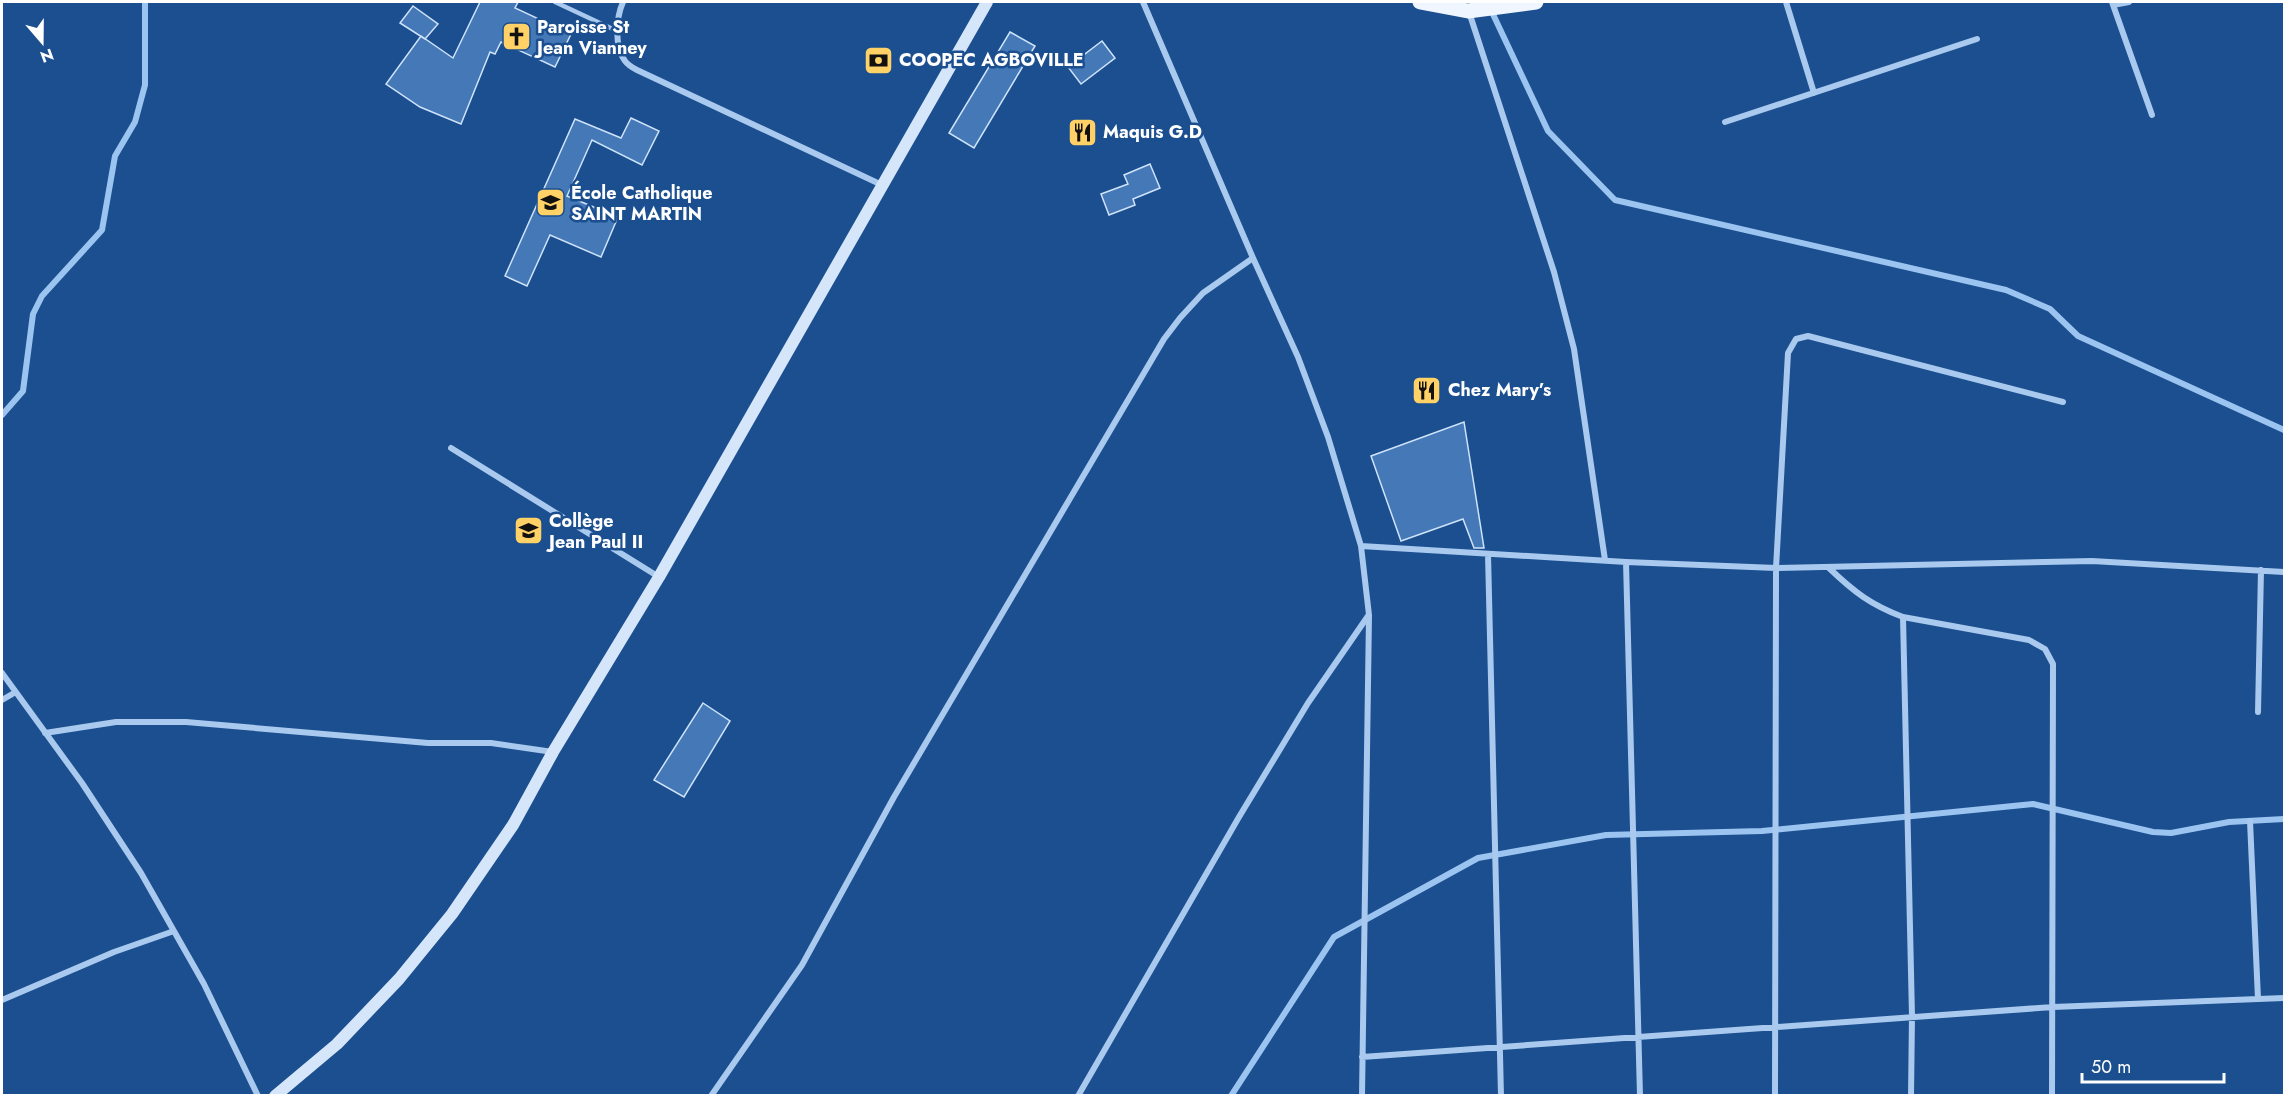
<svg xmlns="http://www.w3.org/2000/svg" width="2286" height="1097" viewBox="0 0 2286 1097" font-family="Jost,sans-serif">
  <rect width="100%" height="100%" fill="#1b4f8f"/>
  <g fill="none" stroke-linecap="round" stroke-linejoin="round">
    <path stroke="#9cc4f0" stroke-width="6" d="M1491 10 1548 131 1615 200 2006 290 2050 309 2078 336 2284 430
      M2 415 23 391 33 314 42 296 102 230 115 156 135 122 145 85V2
      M1231 1096 1334 937 1478 858 1606 835 1762 831 2033 804 2153 832 2171 833 2229 822 2284 819"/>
  </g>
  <path fill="#4478b7" stroke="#cfe3fa" stroke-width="1.5" d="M480 2H518L515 8 571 34 555 67 501 42 495 54 490 52 461 124 420 107 386 84 421 36 453 58Z
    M413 6 438 24 425 39 400 23Z
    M1010 32 1035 46 974 148 949 133Z
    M1102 41 1115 58 1081 84 1068 67Z
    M631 118 659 131 642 165 592 140 567 196 618 217 601 257 550 235 527 286 505 276 575 119 621 138Z
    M1150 164 1160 188 1133 199 1135 205 1109 215 1101 194 1128 184 1124 175Z
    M1464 422 1484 548H1474L1463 519 1401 541 1371 456Z
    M703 703 730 721 684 797 654 780Z"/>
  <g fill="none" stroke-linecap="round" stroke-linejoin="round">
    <path stroke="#a9c9ee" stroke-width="4.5" d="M555 2 617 31"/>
    <path stroke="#a9c9ee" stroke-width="6" d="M623 2C616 18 614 46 625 61 628 65 633 68 637 70L882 185
      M1143 2 1253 258 1298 357 1328 437 1361 546 1369 615 1362 1096
      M1786 2 1814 93
      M2112 2 2152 115
      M2113 5 2129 2
      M1469 12 1554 272 1574 349 1605 560
      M1725 122 1977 39
      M451 448 659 577
      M1361 546 1626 562 1776 568 2092 561 2284 572
      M1488 554 1501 1096
      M1626 562 1640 1096
      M1829 568C1854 592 1871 605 1903 617L1912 1016 1911 1096
      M1903 617 2029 640 2045 649 2053 664 2052 1096
      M2 673 82 783 141 873 204 984 258 1096
      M2 700 14 693
      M2258 712 2261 570
      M45 733 116 722H186L428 743H491L553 752
      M2250 821 2258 999
      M2 1000 114 952 174 931
      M1362 1057 2053 1007 2284 998
      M711 1096 802 965 894 797 1164 339 1180 318 1203 293 1253 258
      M1078 1096 1239 817 1308 703 1368 616
      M1775 1096 1776 568 1788 353 1796 339 1808 336 2063 402"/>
    <path stroke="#d6e6fa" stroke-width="12" d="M275 1096 337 1044 399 979 452 914 513 825 553 752 659 577 987 2"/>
    <path stroke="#f0f6ff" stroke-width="15" d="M1420 2 1468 11 1536 2"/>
  </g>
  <defs>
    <symbol id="church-square" viewBox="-11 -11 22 22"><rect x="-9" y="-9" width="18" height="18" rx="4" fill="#ffd166" stroke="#1b4f8f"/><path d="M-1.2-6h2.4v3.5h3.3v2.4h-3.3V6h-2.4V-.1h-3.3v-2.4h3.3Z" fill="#111"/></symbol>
    <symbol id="bank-square" viewBox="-11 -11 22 22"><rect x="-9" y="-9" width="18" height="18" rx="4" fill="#ffd166" stroke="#1b4f8f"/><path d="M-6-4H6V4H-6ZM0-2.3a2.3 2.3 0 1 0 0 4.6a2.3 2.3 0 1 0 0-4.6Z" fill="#111"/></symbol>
    <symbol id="restaurant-square" viewBox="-11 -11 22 22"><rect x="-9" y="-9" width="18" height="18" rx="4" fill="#ffd166" stroke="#1b4f8f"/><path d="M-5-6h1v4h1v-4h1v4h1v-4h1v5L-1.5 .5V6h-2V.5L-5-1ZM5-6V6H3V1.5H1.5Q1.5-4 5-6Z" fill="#111"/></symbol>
    <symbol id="school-square" viewBox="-11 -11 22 22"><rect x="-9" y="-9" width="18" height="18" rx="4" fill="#ffd166" stroke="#1b4f8f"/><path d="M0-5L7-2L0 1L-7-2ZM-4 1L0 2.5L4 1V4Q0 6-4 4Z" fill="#111"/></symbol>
  </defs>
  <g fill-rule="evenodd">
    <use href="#church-square" x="500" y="20" width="33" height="33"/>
    <use href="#bank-square" x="862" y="44" width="33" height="33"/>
    <use href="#restaurant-square" x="1066" y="116" width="33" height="33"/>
    <use href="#school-square" x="534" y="186" width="33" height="33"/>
    <use href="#restaurant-square" x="1410" y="374" width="33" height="33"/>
    <use href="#school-square" x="512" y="514" width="33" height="33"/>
  </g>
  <g text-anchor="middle" stroke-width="5" stroke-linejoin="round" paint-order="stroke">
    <g font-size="18" font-weight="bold" fill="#fff" stroke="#1b4f8f" text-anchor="start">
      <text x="537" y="33">Paroisse St<tspan x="537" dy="21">Jean Vianney</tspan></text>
      <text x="899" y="66">COOPEC AGBOVILLE</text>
      <text x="1103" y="138">Maquis G.D</text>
      <text x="571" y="199">École Catholique<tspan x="571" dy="21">SAINT MARTIN</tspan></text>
      <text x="1448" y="396">Chez Mary’s</text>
      <text x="549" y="527">Collège<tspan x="549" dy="21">Jean Paul II</tspan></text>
    </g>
  </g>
  <rect width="2286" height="1097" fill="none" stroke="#ffffff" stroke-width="6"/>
  <g transform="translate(42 42) rotate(160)" stroke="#1b4f8f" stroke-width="4.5" paint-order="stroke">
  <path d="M0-4.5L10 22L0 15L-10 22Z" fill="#ffffff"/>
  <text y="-9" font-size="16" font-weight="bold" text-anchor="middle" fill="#ffffff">N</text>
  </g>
  <path d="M2082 1073v9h142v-9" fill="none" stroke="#ffffff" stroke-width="3"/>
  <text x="2091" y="1073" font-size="18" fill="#ffffff" stroke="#1b4f8f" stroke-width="4.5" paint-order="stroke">50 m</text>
</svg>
